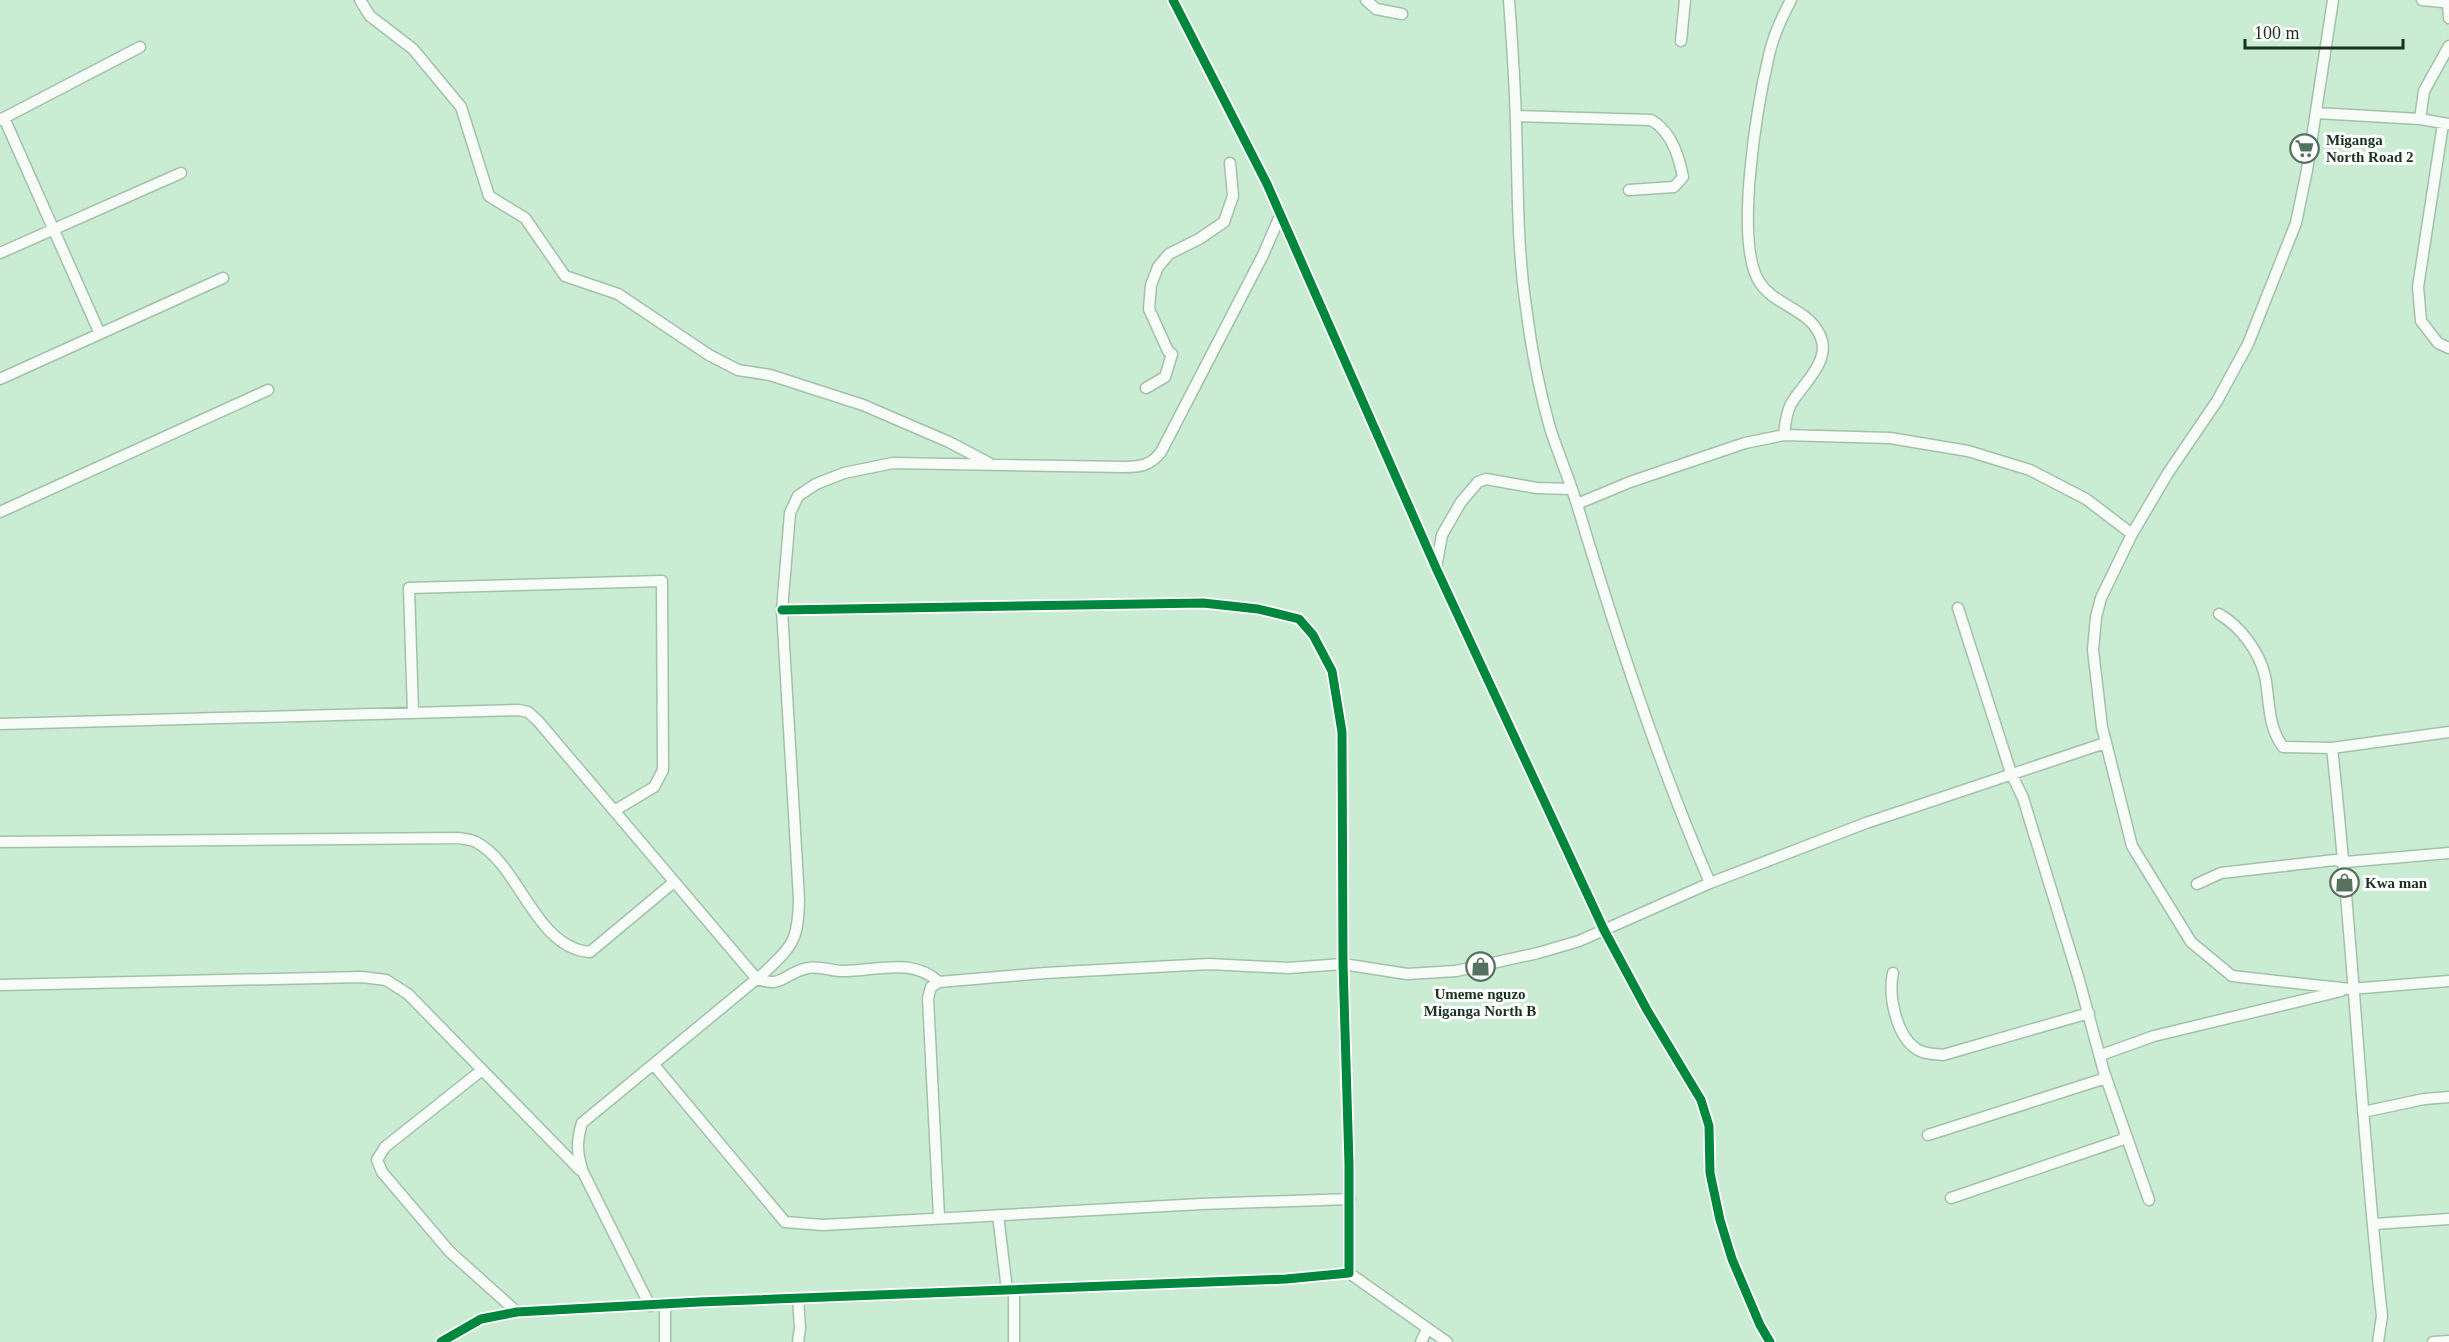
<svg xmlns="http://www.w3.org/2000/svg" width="2449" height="1342" viewBox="0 0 2449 1342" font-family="'Times New Roman',serif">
  <rect width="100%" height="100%" fill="#c9ecd2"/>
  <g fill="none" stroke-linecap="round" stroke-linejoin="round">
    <defs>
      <path id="minor" d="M360 0 370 16 413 49 461 107 489 196 525 218 565 276 618 294 709 355 738 370 770 375 863 405 949 442 989 463
        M1173 0 1267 184 1436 568 1604 930 1647 1010 1701 1100 1709 1126 1710 1173 1720 1220 1732 1259 1760 1325 1770 1342
        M1366 0 1376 9 1402 14
        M1509 0C1512 41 1515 83 1516 124 1518 185 1517 246 1526 307 1531 347 1539 389 1550 428 1559 456 1571 483 1579 511 1617 637 1658 762 1710 883
        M2333 0 2307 170 2296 223 2248 344 2217 401 2168 473 2132 534 2101 598 2096 617 2093 650 2102 727 2132 846 2191 942 2232 976 2350 989 2449 981
        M2422 0 2443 2 2447 0
        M2448 4 2449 18
        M1681 41 1685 0
        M2316 113 2420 119 2424 91 2449 46
        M1516 116 1651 120C1670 130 1679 156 1683 177L1674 187 1629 190
        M4 118 100 334
        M2420 119 2449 124
        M0 120 140 47
        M2443 124 2418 287 2421 321 2438 343 2449 348
        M0 253 181 173
        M0 379 223 278
        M1146 388 1165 377 1172 354 1168 351 1149 309 1151 285 1158 267 1169 254 1199 239 1224 222 1233 196 1230 163
        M1784 435C1785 425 1786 413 1791 404 1801 386 1828 364 1822 341 1814 310 1776 307 1760 283 1733 243 1758 102 1769 55 1773 36 1782 17 1791 0
        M1577 504 1630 482 1745 443 1784 435 1890 438 1968 451 2030 470 2086 499 2132 534
        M0 512 268 390
        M1436 568 1442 535 1461 502 1478 482 1486 479 1537 488 1571 489
        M2219 614C2240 626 2259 651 2265 676 2270 701 2267 725 2283 747L2332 748 2449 732
        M413 713 409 588 662 581 663 770 654 787 614 811
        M0 724 519 710 528 712 538 721 756 978C782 990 785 972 808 968 818 966 829 970 840 971 874 972 910 956 939 982
        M2332 748C2353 937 2361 1127 2382 1316L2378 1342
        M0 842 458 838C463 839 471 839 476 842 520 865 535 948 590 952L674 882
        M2197 884 2221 873 2335 860 2345 862 2449 853
        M1893 973C1888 995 1896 1034 1915 1048 1922 1054 1934 1054 1943 1055L2089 1013
        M0 985 362 977 386 980 408 994 580 1170
        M2101 1055 2154 1036 2341 991
        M654 1065 785 1222 823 1225 1201 1204 1350 1199
        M482 1070 385 1147 377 1160 382 1172 450 1252 517 1312
        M2363 1112 2424 1099 2449 1097
        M1928 1135 2106 1078
        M2126 1135 2149 1200
        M1951 1198 2121 1140 2126 1135 2104 1072 2079 980 2023 798 2011 773 1958 608
        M998 1215 1007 1290
        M939 1217 928 998 931 987 939 982 1045 973 1209 964 1288 968 1343 964 1407 974 1456 971 1538 953 1579 941 1710 883 1866 823 2105 743
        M2374 1224 2449 1219
        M1349 1273 1447 1342
        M1014 1290V1342
        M798 1298 800 1328 798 1342
        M650 1306 583 1172C577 1154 576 1142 582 1123L765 972C794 944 798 940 799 899L782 610 790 513 798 496 816 484 844 473 893 463 1123 467C1140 467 1150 466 1161 452L1263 255 1280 216
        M441 1342 481 1319 517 1312 699 1302 1286 1279 1349 1273V1164L1343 964 1342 732 1332 671 1313 635 1299 619 1258 609 1203 603 782 610
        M665 1342V1305
        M1421 1342 1427 1329
        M2433 1342 2449 1341"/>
    </defs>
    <use href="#minor" stroke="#a4c0ac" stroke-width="13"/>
    <use href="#minor" stroke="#f7fcf8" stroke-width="10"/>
    <defs>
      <path id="cycleway" d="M1173 0 1267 184 1436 568 1604 930 1647 1010 1701 1100 1709 1126 1710 1173 1720 1220 1732 1259 1760 1325 1770 1342
        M441 1342 481 1319 517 1312 699 1302 1286 1279 1349 1273V1164L1343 964 1342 732 1332 671 1313 635 1299 619 1258 609 1203 603 782 610"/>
    </defs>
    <use href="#cycleway" stroke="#fff" stroke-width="13"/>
    <use href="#cycleway" stroke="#00873e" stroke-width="9"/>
  </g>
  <defs>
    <symbol id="supermarket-ring" viewBox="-11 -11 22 22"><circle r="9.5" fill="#fff" stroke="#56725e" stroke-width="1.5"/><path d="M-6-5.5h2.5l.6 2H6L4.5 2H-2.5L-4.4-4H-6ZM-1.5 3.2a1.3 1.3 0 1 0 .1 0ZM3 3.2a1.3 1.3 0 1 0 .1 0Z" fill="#56725e"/></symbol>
    <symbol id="shop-ring" viewBox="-11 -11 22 22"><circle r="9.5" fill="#fff" stroke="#56725e" stroke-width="1.5"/><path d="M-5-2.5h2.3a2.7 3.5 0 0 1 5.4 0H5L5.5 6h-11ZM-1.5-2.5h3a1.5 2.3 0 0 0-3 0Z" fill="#56725e"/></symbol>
  </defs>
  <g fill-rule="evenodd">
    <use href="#supermarket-ring" x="2288" y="132" width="33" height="33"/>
    <use href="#shop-ring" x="2328" y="866" width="33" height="33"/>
    <use href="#shop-ring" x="1464" y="950" width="33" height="33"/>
  </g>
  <g text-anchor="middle" stroke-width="6" stroke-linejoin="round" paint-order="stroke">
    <g font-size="15" font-weight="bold" fill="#183120" stroke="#fff" text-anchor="start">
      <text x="2326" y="145">Miganga<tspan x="2326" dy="17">North Road 2</tspan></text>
      <text x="2365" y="888">Kwa man</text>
      <text x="1480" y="999" text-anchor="middle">Umeme nguzo<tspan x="1480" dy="17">Miganga North B</tspan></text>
    </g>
  </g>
  <path d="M2245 39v9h158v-9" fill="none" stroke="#183120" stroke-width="3"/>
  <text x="2254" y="39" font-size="18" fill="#183120" stroke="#ffffff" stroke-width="4.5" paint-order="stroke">100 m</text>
</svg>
